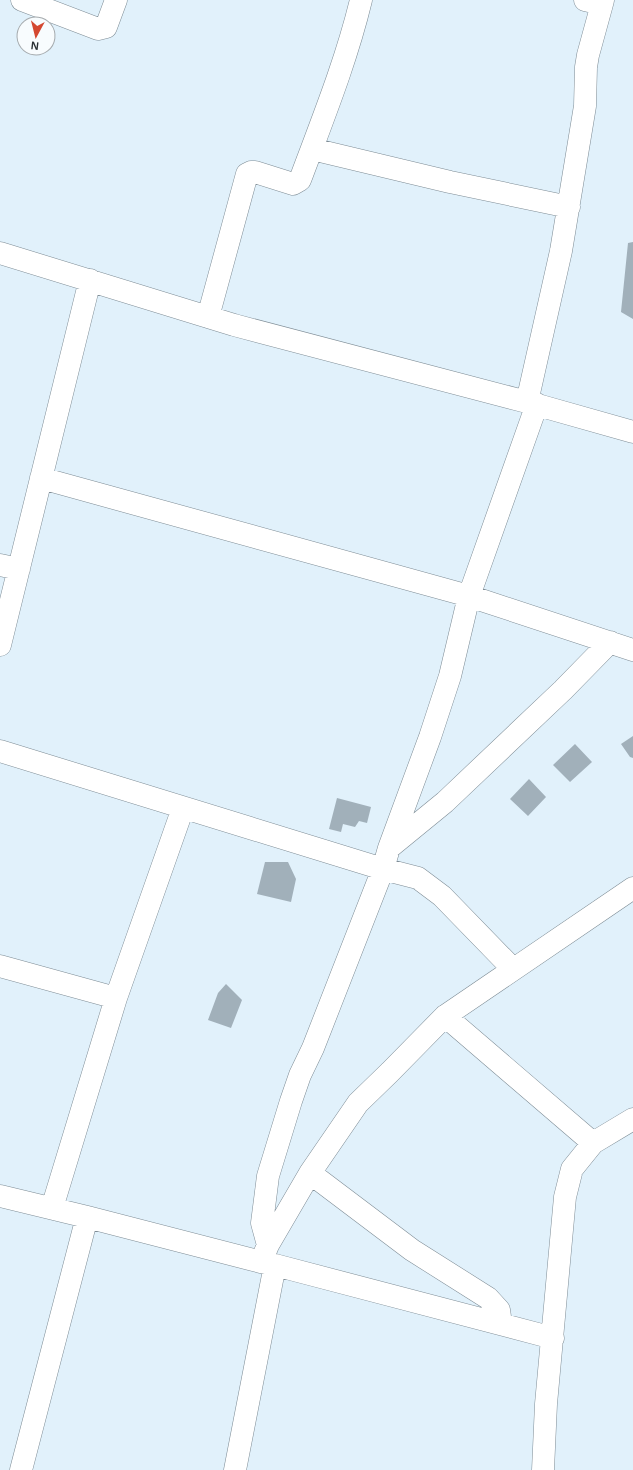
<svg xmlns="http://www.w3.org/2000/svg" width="633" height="1470" viewBox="0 0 633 1470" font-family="Arial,sans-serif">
  <rect width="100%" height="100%" fill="#e1f1fb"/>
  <path fill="#a1b0ba" d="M633 242V319L621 312 628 243Z
    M633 736V758L630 757 621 744Z
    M575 744 592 762 570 782 553 765Z
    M529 779 546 797 528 816 510 799Z
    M337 798 371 807 367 823 359 821 355 827 343 824 341 832 329 829Z
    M265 862H288L296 879 291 902 257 894Z
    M226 984 242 1000 231 1028 208 1020 218 993Z"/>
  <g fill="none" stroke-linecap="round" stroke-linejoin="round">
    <defs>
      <path id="minor" d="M22 0 98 29 106 27 116 0
        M585 0 602 4 603 0
        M312 149 450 182 569 207
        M0 253 234 325 527 402 633 432
        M208 317 247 174 251 172H255L293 184 300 180C322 121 346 62 361 0
        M527 402 561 251 585 106 586 67 588 55 602 4
        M41 478 469 596 633 650
        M0 565 19 569
        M0 645 90 280
        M0 751 383 869 418 878 442 896 513 969
        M390 847 445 802 563 690 610 642
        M0 966 116 998
        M445 1016 593 1143
        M310 1173 412 1250 488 1298 499 1310 501 1324
        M0 1196 87 1217 261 1262 268 1245 310 1173 358 1103 390 1072 445 1016 633 888
        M52 1208 116 998 183 808
        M268 1245 262 1223 268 1176 291 1101 300 1075 313 1048 383 869 389 848 430 737 450 676 469 596 537 404
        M261 1262 275 1265 553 1338
        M21 1470 87 1217
        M235 1470 275 1265
        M543 1470 546 1404 565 1197 572 1169 593 1143 633 1119"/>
    </defs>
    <use href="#minor" stroke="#7e8c95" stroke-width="23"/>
    <use href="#minor" stroke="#fff" stroke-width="22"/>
  </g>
  <g transform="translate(36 36) rotate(187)"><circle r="19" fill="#f8fcfe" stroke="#a6abae"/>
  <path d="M0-3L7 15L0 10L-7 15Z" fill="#d44831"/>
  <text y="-6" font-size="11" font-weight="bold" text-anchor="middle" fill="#2b3135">N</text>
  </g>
</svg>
